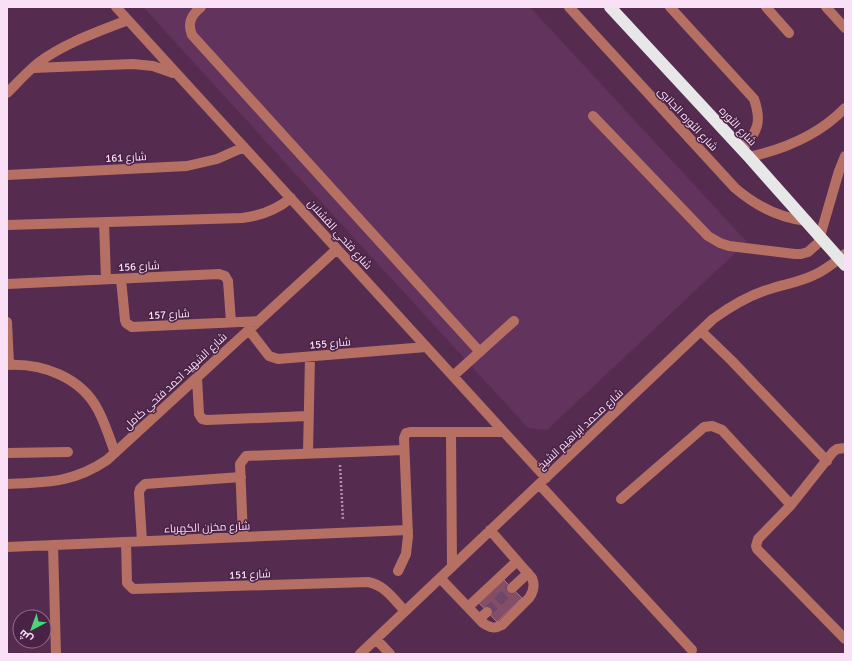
<svg xmlns="http://www.w3.org/2000/svg" width="852" height="661" viewBox="0 0 852 661" font-family="Signika,Cairo,sans-serif">
  <rect width="100%" height="100%" fill="#552c50"/>
  <path fill="#62335c" d="M143 7H530L747 242 547 430 528 428Z"/>
  <path fill="#844e67" stroke="#aa718a" d="M502 578 522 598 497 622 477 601Z"/>
  <g fill="none" stroke-linecap="round" stroke-linejoin="round">
    <path stroke="#6e4769" stroke-width="10" stroke-dasharray="10 5" stroke-linecap="butt" d="M487 612 512 588"/>
    <path stroke="#af8eaa" stroke-width="2.5" stroke-dasharray="2 2" stroke-linecap="butt" d="M340 465 343 520"/>
    <path stroke="#b57063" stroke-width="10" d="M116 7 546 478
      M201 7C191 15 187 23 192 35L480 352
      M569 7 735 188C756 206 779 218 807 221
      M670 7 754 99C762 122 758 131 742 149
      M766 7 789 33
      M826 7 845 28
      M33 68 133 64 153 66 173 73
      M7 93C17 83 27 72 38 63 65 43 97 32 128 20
      M593 116 708 236 720 243 729 246 795 254H801L808 252 818 243 839 171 845 156
      M749 157C785 149 819 135 845 108
      M7 175 187 166 217 159 244 147
      M104 222 106 279
      M7 225 242 218C261 216 276 210 291 198
      M121 279 125 320 126 323 132 327 259 321
      M7 284 219 274 225 276 228 281 231 322
      M7 322 9 365
      M249 330 269 356 278 359 426 347
      M701 331 732 361 827 461
      M7 365C42 363 81 377 98 410 105 423 110 439 115 453
      M453 376 514 321
      M197 378 199 414 202 419 207 420 308 416
      M451 432 452 567
      M845 448 837 449 833 452 791 505 758 539 756 546 757 549 845 639
      M7 453 68 452
      M308 453 310 357
      M7 484C47 482 73 483 107 460L337 249
      M539 484 692 650
      M621 499 704 427 712 426 722 430 791 505
      M243 537 240 464 246 456 404 450
      M142 541 139 493 140 489 145 484 241 477
      M126 542 127 583 133 589 368 582C385 585 394 600 405 611
      M53 545 56 654
      M7 547 408 530
      M398 571 406 554 408 536 404 438 406 433 410 432H504
      M440 578 483 623C490 628 495 629 502 625L529 598C534 591 535 585 532 578L490 530
      M512 588 528 573
      M468 607 517 561
      M479 619 487 612
      M376 639 390 654
      M360 654 713 319C731 306 749 295 770 289 785 284 800 282 814 275 826 270 835 262 845 254"/>
    <path stroke="#e7e7e7" stroke-width="12" d="M610 7 749 157 845 265"/>
  </g>
  <g text-anchor="middle" stroke-width="3" stroke-linejoin="round" paint-order="stroke">
    <g font-size="11" fill="#fae0f6" stroke="#492245">
      <text transform="translate(688 119) rotate(47)" y="4">شارع الثوره الجانبى</text>
      <text transform="translate(738 126) rotate(47)" y="4">شارع الثوره</text>
      <text transform="translate(126 157) rotate(-3)" y="4">شارع 161</text>
      <text transform="translate(340 234) rotate(48)" y="4">شارع فتحي القشلان</text>
      <text transform="translate(139 266) rotate(-3)" y="4">شارع 156</text>
      <text transform="translate(169 314) rotate(-3)" y="4">شارع 157</text>
      <text transform="translate(330 343) rotate(-5)" y="4">شارع 155</text>
      <text transform="translate(175 381) rotate(-43)" y="4">شارع الشهيد احمد فتحي كامل</text>
      <text transform="translate(580 429) rotate(-43)" y="4">شارع محمد ابراهيم الشيخ</text>
      <text transform="translate(207 527) rotate(-2)" y="4">شارع مخزن الكهرباء</text>
      <text transform="translate(250 574) rotate(-2)" y="4">شارع 151</text>
    </g>
  </g>
  <rect width="852" height="661" fill="none" stroke="#fae0f6" stroke-width="16"/>
  <g transform="translate(32 629) rotate(221)"><circle r="19" fill="#492245" stroke="#906e8c"/>
  <path d="M0-3L7 15L0 10L-7 15Z" fill="#46d779"/>
  <text y="-6" font-size="11" font-weight="bold" text-anchor="middle" fill="#fae0f6">ش</text>
  </g>
</svg>
